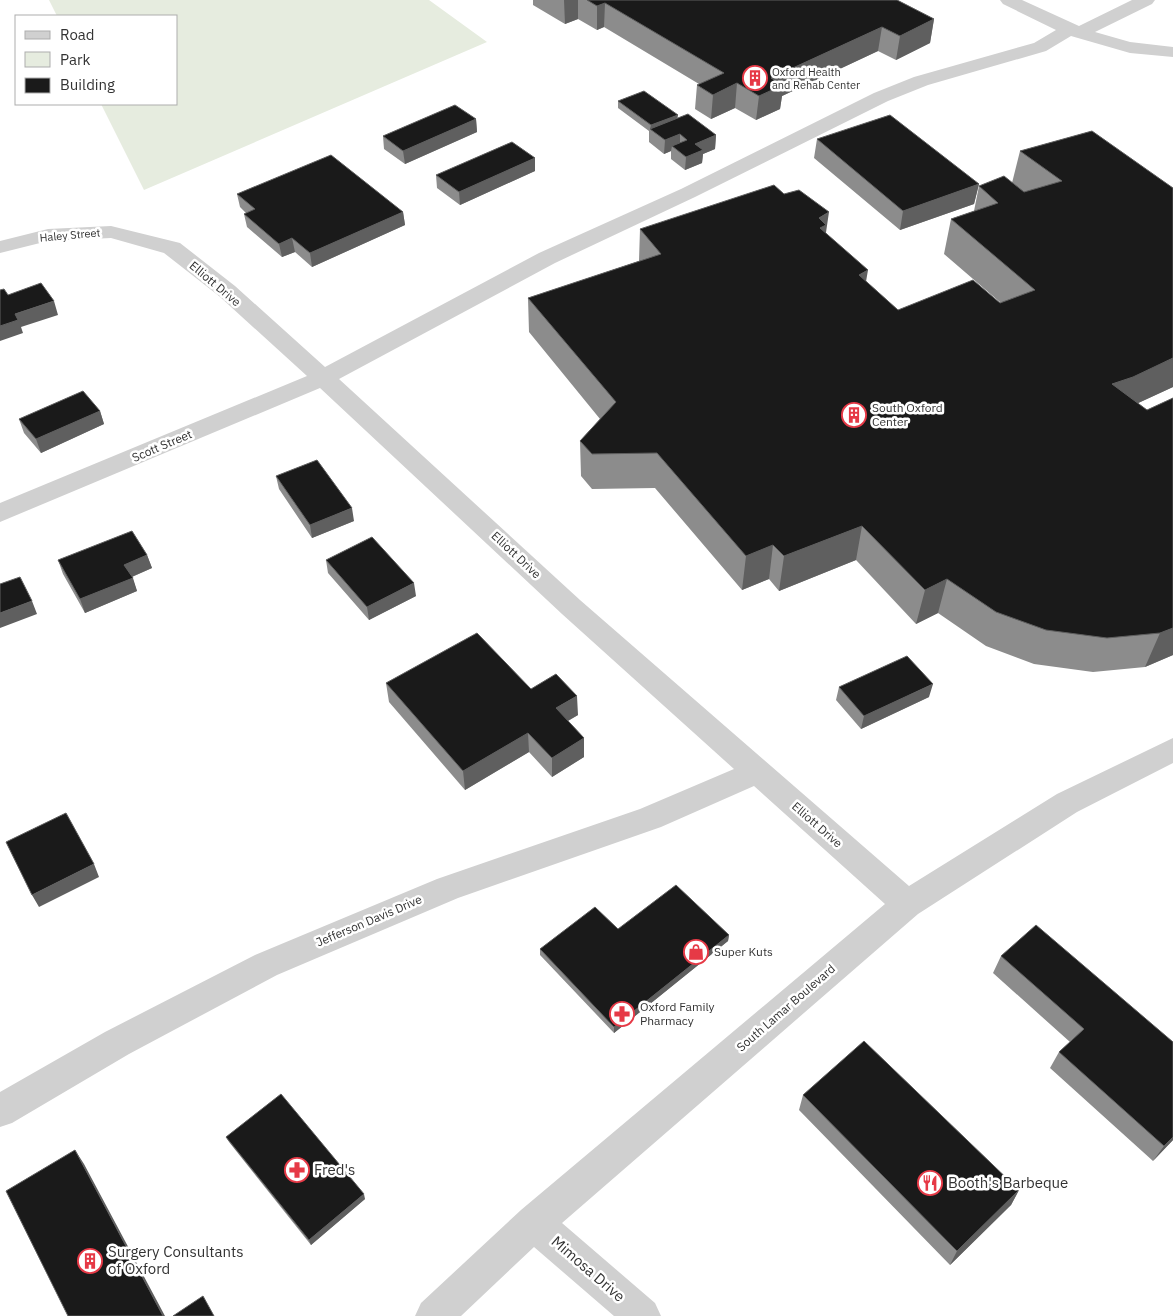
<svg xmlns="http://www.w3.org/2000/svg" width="1173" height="1316" viewBox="0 0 1173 1316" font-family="'IBM Plex Sans',sans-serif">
  <rect width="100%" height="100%" fill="#fff"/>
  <path fill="#e6ecdf" d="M49 0H429L487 42 144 190 101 104H176V16H57Z"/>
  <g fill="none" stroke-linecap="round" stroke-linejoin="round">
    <path fill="#d0d0d0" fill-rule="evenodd" d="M1000 0H1022L1079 26 1132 0H1155L1152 4 1095 32 1130 42 1173 47V57L1130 53 1071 36 1046 51 928 85 888 101 695 197 555 263 339 379 580 600 909 886 1057 794 1173 738V763L1077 812 918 914 562 1223 655 1303 661 1316H614L534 1247 461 1316H415L421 1303 521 1210 885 904 754 786 661 827 458 898 277 975 129 1054 12 1123 0 1127V1092L105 1032 255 955 437 879 640 809 734 769 562 614 320 388 0 522V503L307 376 219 296 164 253 111 238 48 241 0 253V241L48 229 111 226 180 243 235 286 325 367 539 253 681 189 874 93 914 77 1034 43 1056 30 1003 4Z"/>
  </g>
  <path fill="#8c8c8c" d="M533 0H897L934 19 930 43 896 60 878 51 782 96 780 109 756 120 735 108 711 119 695 109 697 85 699 84 604 27 597 30 578 19 565 24 533 5Z
    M618 101 678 118 716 135 715 149 703 154 702 163 685 170 671 159V151L664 154 649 142V131L618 108Z
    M476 119 477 132 405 164 384 149 383 136Z
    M1092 131 1173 387 1138 403 1147 410 1173 398V655L1145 667 1093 672 1034 664 986 646 938 613 916 624 856 560 779 591 769 579 742 590 655 488 592 489 581 476 580 441 600 419 529 332 528 298 639 261 640 229 826 233 866 281 898 310 1000 303H1001L944 254 951 219 974 211 979 186 1012 183 1020 151Z
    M817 139 979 184 974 204 900 230 814 158Z
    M535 158V171L460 205 437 188 436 175Z
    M237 194 403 212 405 225 312 267 295 252 282 257 247 227 244 214 246 213 240 207Z
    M100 411 104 424 41 453 24 433 19 419Z
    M276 476 354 521 312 538 279 489Z
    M147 555 152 568 132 577 137 591 85 613 63 574 58 560Z
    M326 560 416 596 369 620 328 573Z
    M386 683 531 689 578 715 568 721 584 738V757L552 777 529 752 465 790 389 702Z
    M839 687 929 697 861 729 836 700Z
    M618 929 729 935 728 941 614 1033 540 955V949Z
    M1001 956 1173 1042V1140L1153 1161 1050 1068 1059 1052 1070 1042 993 973Z
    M803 1095 1019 1190 1011 1205 950 1265 799 1110Z
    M226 1137 365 1199 311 1245 229 1142Z"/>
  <path fill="#5f5f5f" d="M564 0H578V19L565 24Z
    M605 3 604 27 597 30V6Z
    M934 19 930 43 896 60 900 36Z
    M882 27 878 51 782 96 780 109 756 120 759 96 771 78Z
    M737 83 735 108 711 119 713 95Z
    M678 115 677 121 650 129 651 125Z
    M476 119 477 132 405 164 403 151Z
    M680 134V148L672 146 671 151 664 154 665 140Z
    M716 135 715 149 703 154 702 163 685 170 686 157 695 144Z
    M535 158V171L460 205 459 192Z
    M979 184 974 204 900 230 903 211Z
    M403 212 405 225 312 267 310 253Z
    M829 212 824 246 823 247 819 218Z
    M292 238 295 252 282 257 279 244Z
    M868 270 862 305 859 275Z
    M54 301 58 315 21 327 23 333 0 341V326L15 314Z
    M1173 358V387L1121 411 1112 384Z
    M100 411 104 424 41 453 36 439Z
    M352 508 354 521 312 538 310 525Z
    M862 526 856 560 779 591 784 556Z
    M773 545 769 579 742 590 746 556Z
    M147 555 152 568 129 578 124 565Z
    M133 578 137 591 85 613 80 599Z
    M947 579 938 613 916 624 925 590Z
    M414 583 416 596 369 620 367 607Z
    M32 601 37 614 0 628V613Z
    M1173 628V655L1145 667 1160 633Z
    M933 684 929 697 861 729 864 716Z
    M577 696 578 715 557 727 556 708Z
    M528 733 529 752 465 790 463 771Z
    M584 738V757L552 777V758Z
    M94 864 99 877 39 907 32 895Z
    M729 935 728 941 614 1033V1027Z
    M1173 1137V1140L1153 1161 1164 1146Z
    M75 1150 84 1164 165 1316H163Z
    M1019 1190 1011 1205 950 1265 957 1251Z
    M364 1194 365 1199 311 1245 309 1240Z"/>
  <path fill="#1a1a1a" stroke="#5f5f5f" d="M587 0H897L934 19 900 36 882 27 771 78 783 85 759 96 737 83 713 95 697 85 724 73 605 3 597 6Z
    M644 91 678 115 651 125 618 101Z
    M455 105 476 119 403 151 383 136Z
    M688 114 716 135 695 144 703 150 686 157 672 146 687 140 680 134 665 140 650 129Z
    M890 115 979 184 903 211 817 139Z
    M1092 131 1173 188V358L1133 377 1112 384 1147 410 1173 398V628L1160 633 1107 638 1046 630 996 612 947 579 925 590 862 526 784 556 773 545 746 556 657 453 592 454 580 441 616 402 528 298 661 254 640 229 774 185 784 194 799 190 829 212 819 218 826 225 820 228 868 270 859 275 898 310 973 280 1000 303 1035 290 951 219 998 203 979 186 1004 176 1024 192 1062 181 1020 151Z
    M512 142 535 158 459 192 436 175Z
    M331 155 403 212 310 253 292 238 279 244 244 214 255 209 237 194Z
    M41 283 54 301 15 314 18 320 0 326V290L4 289 8 295Z
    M83 391 100 411 36 439 19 419Z
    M317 460 352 508 310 525 276 476Z
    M132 531 147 555 124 565 133 578 80 599 58 560Z
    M372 537 414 583 367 607 326 560Z
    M20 577 32 601 0 613V584Z
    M477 633 531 689 556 674 577 696 556 708 584 738 552 758 528 733 463 771 386 683Z
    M907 656 933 684 864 716 839 687Z
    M66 813 94 864 32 895 6 842Z
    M676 885 729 935 614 1027 540 949 595 907 618 929Z
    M1036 925 1173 1042V1137L1164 1146 1059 1052 1084 1029 1001 956Z
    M864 1041 1019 1190 957 1251 803 1095Z
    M281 1094 364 1194 309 1240 226 1137Z
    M75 1150 163 1316H68L6 1191Z
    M203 1296 214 1316H173Z"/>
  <defs>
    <symbol id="building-ring" viewBox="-11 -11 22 22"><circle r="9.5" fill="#fff" stroke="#e63946" stroke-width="1.5"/><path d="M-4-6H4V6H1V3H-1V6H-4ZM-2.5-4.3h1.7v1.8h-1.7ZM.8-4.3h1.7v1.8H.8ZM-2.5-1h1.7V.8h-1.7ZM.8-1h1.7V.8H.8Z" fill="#e63946"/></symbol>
    <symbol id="shop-ring" viewBox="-11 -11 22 22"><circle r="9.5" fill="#fff" stroke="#e63946" stroke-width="1.5"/><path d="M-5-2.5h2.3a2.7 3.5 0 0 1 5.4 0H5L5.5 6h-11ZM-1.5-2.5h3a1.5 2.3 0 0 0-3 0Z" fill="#e63946"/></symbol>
    <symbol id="pharmacy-ring" viewBox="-11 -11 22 22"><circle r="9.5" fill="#fff" stroke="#e63946" stroke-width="1.5"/><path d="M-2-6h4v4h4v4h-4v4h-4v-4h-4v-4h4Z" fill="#e63946"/></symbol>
    <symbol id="restaurant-ring" viewBox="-11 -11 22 22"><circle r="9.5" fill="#fff" stroke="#e63946" stroke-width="1.5"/><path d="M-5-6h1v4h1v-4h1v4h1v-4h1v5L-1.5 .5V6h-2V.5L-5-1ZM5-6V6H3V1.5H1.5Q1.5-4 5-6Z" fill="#e63946"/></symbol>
  </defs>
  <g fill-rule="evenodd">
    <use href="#building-ring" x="741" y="64" width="28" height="28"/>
    <use href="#building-ring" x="840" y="401" width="28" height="28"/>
    <use href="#shop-ring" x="682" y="938" width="28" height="28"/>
    <use href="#pharmacy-ring" x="608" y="1000" width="28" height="28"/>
    <use href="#pharmacy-ring" x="283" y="1156" width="28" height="28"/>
    <use href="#restaurant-ring" x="916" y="1169" width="28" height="28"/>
    <use href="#building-ring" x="76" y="1247" width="28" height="28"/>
  </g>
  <g text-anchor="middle" stroke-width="5" stroke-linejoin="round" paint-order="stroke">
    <g font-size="11" fill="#333" stroke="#fff" text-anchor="start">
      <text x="772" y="76">Oxford Health<tspan x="772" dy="13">and Rehab Center</tspan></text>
    </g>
    <g font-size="11" fill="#333" stroke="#fff">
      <text transform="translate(70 235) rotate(-5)" y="4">Haley Street</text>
    </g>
    <g font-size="12" fill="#333" stroke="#fff">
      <text transform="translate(215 284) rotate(40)" y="4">Elliott Drive</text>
      <text transform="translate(162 446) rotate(-23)" y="4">Scott Street</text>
      <text transform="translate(516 555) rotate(43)" y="4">Elliott Drive</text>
      <text transform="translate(817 825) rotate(41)" y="4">Elliott Drive</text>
      <text transform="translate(369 921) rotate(-23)" y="4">Jefferson Davis Drive</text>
      <text transform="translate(786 1008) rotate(-41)" y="4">South Lamar Boulevard</text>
    </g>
    <g font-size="12" fill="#333" stroke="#fff" text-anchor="start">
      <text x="872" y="412">South Oxford<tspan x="872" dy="14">Center</tspan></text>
      <text x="714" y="956">Super Kuts</text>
      <text x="640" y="1011">Oxford Family<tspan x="640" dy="14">Pharmacy</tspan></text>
    </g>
    <g font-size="15" fill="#333" stroke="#fff" text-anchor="start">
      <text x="314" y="1175">Fred's</text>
      <text x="948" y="1188">Booth's Barbeque</text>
      <text x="108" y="1257">Surgery Consultants<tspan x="108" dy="17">of Oxford</tspan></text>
    </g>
    <g font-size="15" fill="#333" stroke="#fff">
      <text transform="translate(588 1269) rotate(41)" y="5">Mimosa Drive</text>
    </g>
  </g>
  <rect x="15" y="15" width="162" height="90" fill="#ffffff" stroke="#adadad"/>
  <rect x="25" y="31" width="25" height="8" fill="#d0d0d0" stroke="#adadad"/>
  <text x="60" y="40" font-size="15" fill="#333333">Road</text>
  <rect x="25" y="52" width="25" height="15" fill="#e6ecdf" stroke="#adadad"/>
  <text x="60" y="65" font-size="15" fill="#333333">Park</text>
  <rect x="25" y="78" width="25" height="15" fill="#1a1a1a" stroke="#adadad"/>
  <text x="60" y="90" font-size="15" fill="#333333">Building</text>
</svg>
